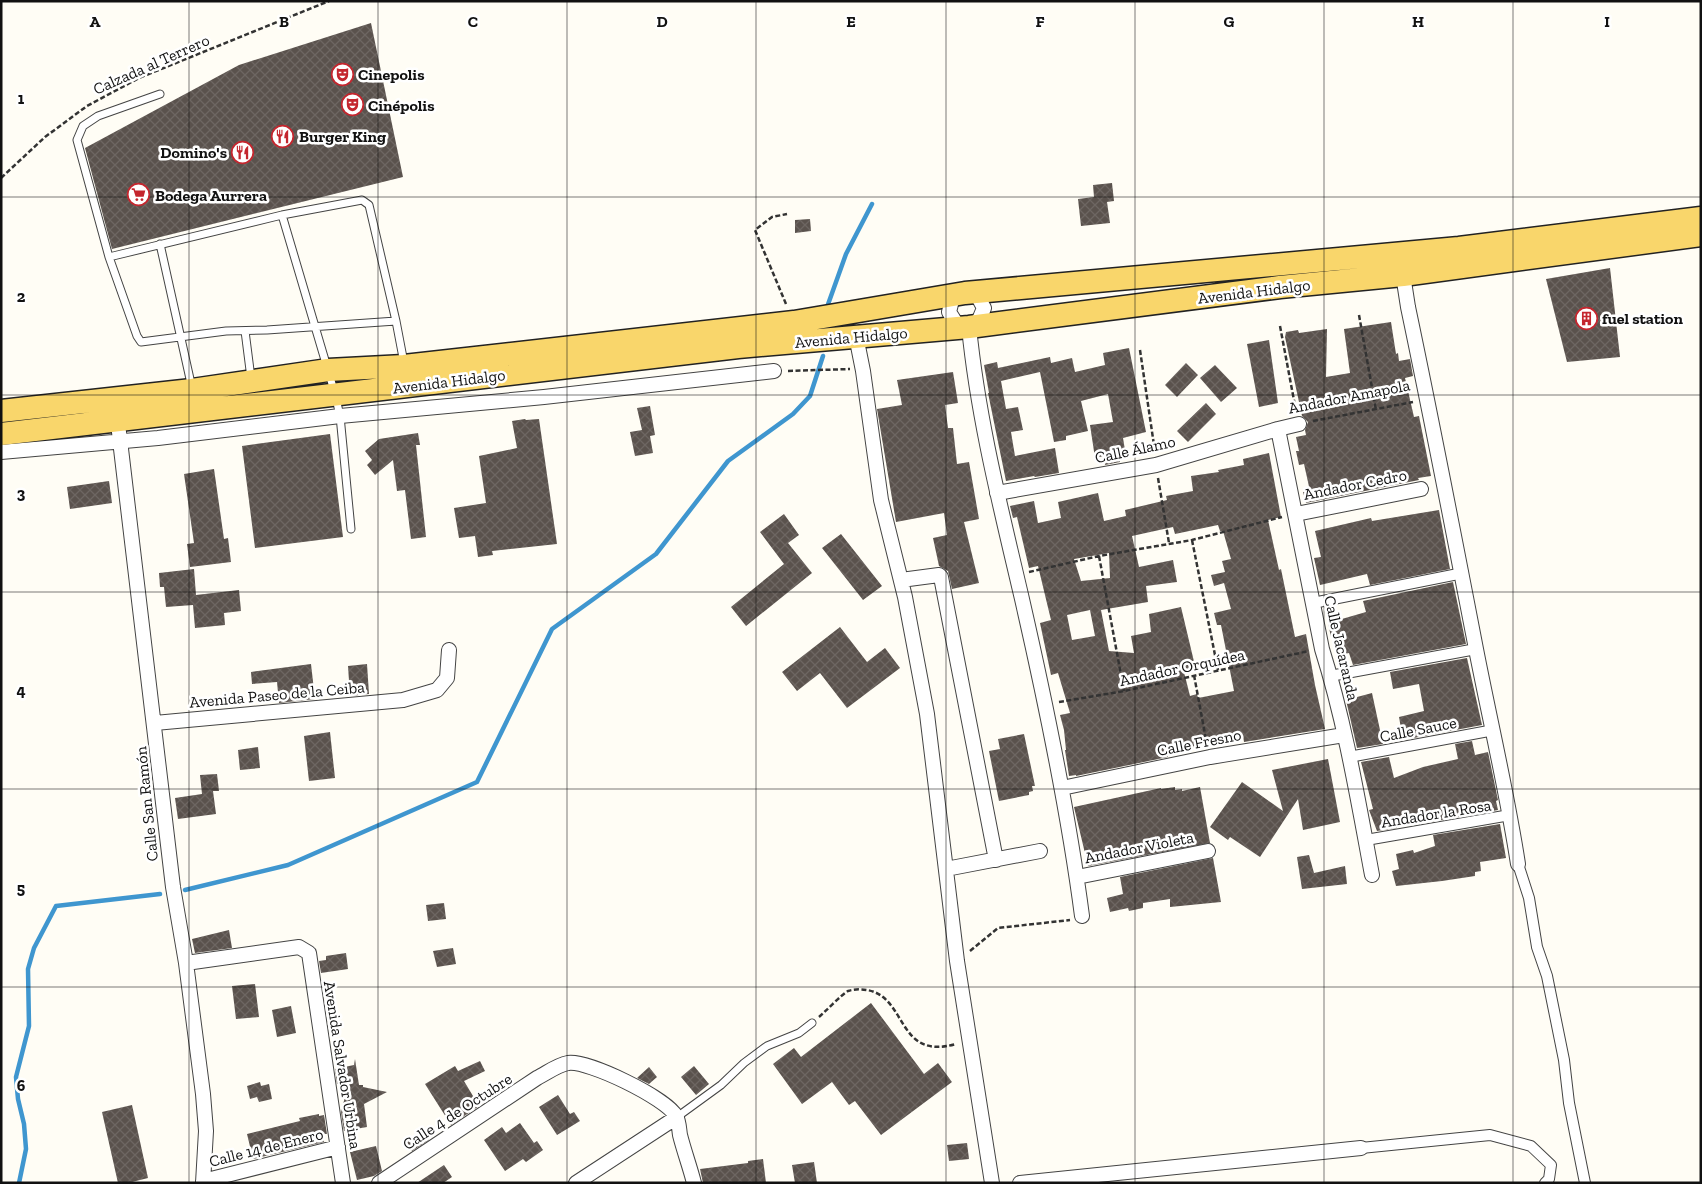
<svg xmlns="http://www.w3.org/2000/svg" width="1702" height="1184" viewBox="0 0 1702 1184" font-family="'Zilla Slab',serif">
  <defs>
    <pattern id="building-cross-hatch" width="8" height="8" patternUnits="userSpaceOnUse" patternTransform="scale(1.25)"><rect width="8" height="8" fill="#5a524d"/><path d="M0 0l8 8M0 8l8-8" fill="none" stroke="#6d6662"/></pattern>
  </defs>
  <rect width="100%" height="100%" fill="#fffdf5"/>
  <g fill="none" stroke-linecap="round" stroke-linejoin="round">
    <path stroke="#3f96cf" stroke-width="4.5" d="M826 310 846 254 872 204
      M185 890 288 865 477 782 552 629 656 554 728 461 793 414 810 396 823 356
      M19 1183 26 1149 24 1124 18 1099 16 1077 29 1026 28 969 34 948 56 906 160 894"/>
  </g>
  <path fill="url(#building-cross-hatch)" fill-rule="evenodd" d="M371 23 403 177 112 249 85 148 239 65Z
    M1112 183 1114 201 1107 202 1110 223 1081 226 1078 199 1094 197 1093 185Z
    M810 219 811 231 795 233V220Z
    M1610 268 1620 357 1567 362 1546 279Z
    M1391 322 1396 354 1398 353 1399 361 1410 359 1413 376 1405 378 1414 417 1419 416 1431 476 1418 478 1419 480 1306 503 1303 492 1310 491 1304 464 1299 465 1296 451H1299L1296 437 1306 435 1305 430 1308 422 1302 416 1285 337 1286 332 1298 330 1299 333 1327 329 1326 377 1350 373 1344 329Z
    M1269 340 1278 403 1259 407 1247 344Z
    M1129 348 1146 432 1123 438 1125 450 1118 451 1120 462 1105 465 1104 456 1095 458 1090 425 1113 422 1108 394 1081 401 1088 431 1066 436V440L1054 442 1040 372 1001 381 1006 409 1018 407 1023 430 1011 432 1015 456 1055 448 1059 473 1035 477 1034 476 1006 481 988 393H989L984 365 997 362 998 368 1050 357 1051 363 1072 358 1075 372 1105 365 1103 353Z
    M1186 363 1198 375 1177 397 1165 385Z
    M1215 365 1237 388 1221 402 1200 378Z
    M953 372 958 403 945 405 948 428H953L957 464 969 462 979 519 964 522 979 583 952 589 948 571 939 566 933 538 947 535 944 513 896 522 877 409 902 405 897 380Z
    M1206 403 1216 414 1188 442 1177 431Z
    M650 406 655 435 650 436 653 453 635 456 630 432 642 430 637 408Z
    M525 419 526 420 539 419 557 544 492 551 493 555 478 557 475 536 459 538 454 508 486 503 479 456 517 448 512 421Z
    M418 433 420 445H416L426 537 411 539 405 490 397 491 393 460 375 475 367 465 372 460 365 451 379 439Z
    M330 434 343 537 255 548 242 446Z
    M1269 453 1281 517 1268 520 1279 570 1281 569 1295 637 1306 634 1315 685 1325 729 1244 742 1243 735 1199 744 1200 746 1167 753 1168 757 1076 776V775L1069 776 1065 750H1066L1064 730 1060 715 1070 713 1058 673 1051 675 1040 623 1051 620 1038 566 1029 568 1017 517 1013 518 1010 506 1034 501 1038 523 1061 518 1058 502 1098 493 1104 521 1126 516 1125 510 1167 500 1166 496 1193 491 1191 476 1219 472 1218 470 1244 465 1243 459ZM1218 525 1220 531H1223L1231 559 1222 561 1225 572 1211 575 1214 586 1224 583 1231 609 1214 613 1217 625H1221L1234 691 1198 698 1197 694 1190 696 1184 672 1196 670 1181 607 1149 614 1151 632 1131 636 1134 653 1109 651 1101 610 1148 602 1146 586 1177 582 1173 560 1139 567 1132 536 1173 527 1175 534ZM1109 553 1110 578 1081 581 1074 559ZM1090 610 1095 636 1072 640 1067 615Z
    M214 469 224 539 228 538 231 562 190 567 187 544 194 543 184 474Z
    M109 481 112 503 70 509 67 487Z
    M1439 510 1450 569 1370 585 1367 574 1320 585 1314 558 1321 557 1315 531 1371 518 1372 521Z
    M784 514 799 535 788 543 812 573 746 626 731 607 784 564 760 532Z
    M841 534 882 586 863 600 822 548Z
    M194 569 196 595 239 590 241 611 224 613 225 625 195 628 193 605 166 607 164 587H160L159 573Z
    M1453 582 1466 644 1353 665 1349 653 1339 655 1335 636 1331 637 1328 623 1366 612 1363 601Z
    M840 627 867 662 885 648 900 668 847 708 820 673 797 691 782 672Z
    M1467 658 1482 725 1403 740 1399 717 1424 711 1419 684 1393 689 1390 672Z
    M311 664 315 699 279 703 277 682 252 684 251 672Z
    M367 664 369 694 350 696 348 666Z
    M1372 693 1383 744 1357 748 1346 700Z
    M330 732 335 778 309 781 304 736Z
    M1024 734 1035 786H1032L1033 791 1029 792V795L999 801 989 751 1000 749 998 739Z
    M1472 741 1475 755 1488 752 1498 800 1496 801 1498 810 1430 822 1429 818 1397 826V828L1377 831 1369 810 1373 809 1361 762 1389 757 1394 778 1423 767 1458 759 1455 744Z
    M258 747 260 768 240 770 238 750Z
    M1328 759 1340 822 1303 830 1298 799 1260 857 1230 837 1228 840 1210 827 1242 782 1283 811 1272 770Z
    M217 774 219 791H213L216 814 178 819 175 798 202 794 200 775Z
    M1175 787V790L1182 789V791L1200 787 1210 843 1088 866 1074 807 1161 788V789Z
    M1500 824 1506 858 1480 862 1481 871 1475 872V876L1442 881 1396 886 1392 871 1399 869 1396 854 1413 850 1414 853 1435 846 1433 835Z
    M1309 855 1314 873 1345 866 1347 884 1302 889 1297 857Z
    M1213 858 1221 902 1170 907V899L1143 903V908L1129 911 1128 908 1110 912 1107 898 1123 894 1120 877Z
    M444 903 446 919 428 921 426 905Z
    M229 930 232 948 195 953 192 939Z
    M453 948 456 964 437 967 433 951Z
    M346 953 348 969 321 973 319 961 326 960V956Z
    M255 984 259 1017 236 1019 232 986Z
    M871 1003 924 1074 938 1063 952 1082 881 1135 855 1101 849 1105 832 1082 802 1104 773 1064 794 1048 801 1057Z
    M291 1006 296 1033 277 1037 272 1010Z
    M355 1059 359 1085H363V1087L387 1092 364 1104 367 1127 344 1131 341 1112 349 1082 337 1084 335 1069 354 1065Z
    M480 1061 485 1071 464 1081 479 1106 451 1125 425 1084 455 1066 458 1071Z
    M694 1066 709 1084 696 1095 681 1077Z
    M649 1067 657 1077 649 1084 637 1078Z
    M260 1082 261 1086 269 1084 272 1099 259 1102 257 1097 250 1099 247 1086Z
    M558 1095 570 1114 574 1112 580 1121 557 1135 539 1107Z
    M132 1105 148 1178 128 1183H118L102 1112Z
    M319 1114V1116L324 1115 327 1134H322L324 1142 253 1159 247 1134 300 1121 299 1118Z
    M520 1123 534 1143 537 1141 543 1150 526 1162 523 1159 505 1171 484 1140 502 1127 506 1133Z
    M425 1134 429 1140 412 1151 404 1139Z
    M967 1143 969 1159 949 1161 947 1145Z
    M376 1146 382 1171 374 1176 357 1180 350 1152Z
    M763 1159 766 1183H703L700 1169 748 1163V1161Z
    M814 1162 817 1183H795L792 1165Z
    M444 1165 452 1177 443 1183H417Z"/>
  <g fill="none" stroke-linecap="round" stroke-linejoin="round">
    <defs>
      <path id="service" d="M282 215 335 394 340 416 351 529
        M160 244 192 388
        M109 257 77 140 83 126 98 116 160 94
        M396 321 267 330 226 331 141 342 137 336 109 257 282 215 362 200 369 205 396 321 404 363
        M245 331 251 378
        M677 1117 721 1085 744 1063 767 1046 799 1033 812 1023"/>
      <path id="pedestrian" d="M1313 603 1463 573
        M1330 676 1476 649
        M1349 757 1494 730
        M1366 840 1510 815
        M1518 864 1529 898 1537 947 1547 976 1564 1060 1569 1103 1585 1183
        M1361 1148 1490 1135 1531 1146 1551 1165 1549 1179 1545 1183"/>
      <path id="minor" d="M1403 275 1408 307C1432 421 1454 535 1476 649 1490 721 1507 792 1518 864
        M965 293 978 297 984 308 979 320 969 327 956 323 949 312 952 300Z
        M969 327C978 419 1001 509 1022 599 1046 704 1068 809 1082 916
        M856 336 863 371 881 500 905 597 927 714 957 961 992 1183
        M1278 429 1322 649C1345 722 1358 800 1372 875
        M119 432 173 887 186 963 203 1094 206 1131 203 1183
        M1 452 158 438 340 416 544 397 774 371
        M997 493 1156 465 1278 429 1299 424
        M1296 514 1421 489
        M901 580 939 575 941 577 996 860
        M155 723 403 700 437 690 447 678 449 650
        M1062 788 1210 757 1344 735
        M946 869 1040 851
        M1077 877 1208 851
        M186 963 299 947 309 953 343 1183
        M203 1181 338 1147
        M379 1183 537 1078C547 1073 557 1065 568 1063 588 1060 666 1098 676 1116 679 1121 679 1129 680 1135 684 1151 690 1167 694 1183
        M576 1183 677 1117
        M1020 1183 1361 1148"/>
      <path id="primary" d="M1 411 192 390 328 370 404 366 794 322 965 293 1459 248 1701 218
        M1 434 738 347 969 327 1280 287 1403 275 1701 235"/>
    </defs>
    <use href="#service" stroke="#444" stroke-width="9"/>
    <use href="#pedestrian" stroke="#444" stroke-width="12"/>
    <use href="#minor" stroke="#444" stroke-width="16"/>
    <use href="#primary" stroke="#222" stroke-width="25"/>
    <path stroke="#333" stroke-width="2.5" stroke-dasharray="5 2.5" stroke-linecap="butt" d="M1 178 45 137 87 106 139 78 329 1
      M786 304 755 230 772 217 787 214
      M1359 315 1376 410
      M1280 326 1296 411
      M1140 350 1155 452
      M788 371 850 369
      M1313 421 1413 402
      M1158 478 1169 543
      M1192 540 1218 670
      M1099 556 1124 691
      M1029 572 1099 556 1192 540 1282 517
      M1194 675 1207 745
      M1059 702 1124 691 1309 651
      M970 951 998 928 1070 920
      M819 1017C826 1011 841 995 848 991 854 989 861 989 867 990 908 997 896 1061 956 1044"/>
    <use href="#service" stroke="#fff" stroke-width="7"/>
    <use href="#pedestrian" stroke="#fff" stroke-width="10"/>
    <use href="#minor" stroke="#fff" stroke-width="14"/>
    <use href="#primary" stroke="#f9d66b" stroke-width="22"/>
  </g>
  <path fill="none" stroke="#111" stroke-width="1" stroke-opacity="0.55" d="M189 1V1183M378 1V1183M567 1V1183M756 1V1183M946 1V1183M1135 1V1183M1324 1V1183M1513 1V1183M1 197H1701M1 395H1701M1 592H1701M1 789H1701M1 987H1701"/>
  <defs>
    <symbol id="theatre-ring" viewBox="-11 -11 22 22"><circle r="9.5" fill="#fff" stroke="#c4262e" stroke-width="1.5"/><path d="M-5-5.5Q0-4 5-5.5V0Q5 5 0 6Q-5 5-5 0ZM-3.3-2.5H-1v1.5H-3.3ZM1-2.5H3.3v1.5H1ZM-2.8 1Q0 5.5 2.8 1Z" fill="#c4262e"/></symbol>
    <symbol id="restaurant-ring" viewBox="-11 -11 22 22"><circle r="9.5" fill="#fff" stroke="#c4262e" stroke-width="1.5"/><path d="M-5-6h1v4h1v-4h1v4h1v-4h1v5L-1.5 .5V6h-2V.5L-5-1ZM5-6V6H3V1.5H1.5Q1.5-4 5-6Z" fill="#c4262e"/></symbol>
    <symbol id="supermarket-ring" viewBox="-11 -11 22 22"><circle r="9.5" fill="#fff" stroke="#c4262e" stroke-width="1.5"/><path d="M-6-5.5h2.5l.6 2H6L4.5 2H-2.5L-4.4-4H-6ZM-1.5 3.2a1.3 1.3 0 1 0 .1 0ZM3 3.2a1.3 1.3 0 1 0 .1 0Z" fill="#c4262e"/></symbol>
    <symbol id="building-ring" viewBox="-11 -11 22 22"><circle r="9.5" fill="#fff" stroke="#c4262e" stroke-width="1.5"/><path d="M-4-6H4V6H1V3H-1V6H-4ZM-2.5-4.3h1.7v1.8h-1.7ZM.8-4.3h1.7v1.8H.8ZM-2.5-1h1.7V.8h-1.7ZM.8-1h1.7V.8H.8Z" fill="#c4262e"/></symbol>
  </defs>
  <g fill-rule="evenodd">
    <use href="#theatre-ring" x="330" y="62" width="25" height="25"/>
    <use href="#theatre-ring" x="340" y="92" width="25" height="25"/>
    <use href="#restaurant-ring" x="270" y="124" width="25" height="25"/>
    <use href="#restaurant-ring" x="230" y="140" width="25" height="25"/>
    <use href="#supermarket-ring" x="126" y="182" width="25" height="25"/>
    <use href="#building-ring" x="1574" y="306" width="25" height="25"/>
  </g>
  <g text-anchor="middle" stroke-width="5" stroke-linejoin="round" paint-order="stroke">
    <g font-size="16" fill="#111" stroke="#fff">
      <text transform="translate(151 64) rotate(-24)" y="6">Calzada al Terrero</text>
      <text transform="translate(1254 291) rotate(-7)" y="6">Avenida Hidalgo</text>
      <text transform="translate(851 337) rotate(-5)" y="6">Avenida Hidalgo</text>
      <text transform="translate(449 381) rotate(-7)" y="6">Avenida Hidalgo</text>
      <text transform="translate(1349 396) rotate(-11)" y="6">Andador Amapola</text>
      <text transform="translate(1135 449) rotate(-12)" y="6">Calle Álamo</text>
      <text transform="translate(1355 484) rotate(-11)" y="6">Andador Cedro</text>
      <text transform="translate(1342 648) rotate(77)" y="6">Calle Jacaranda</text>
      <text transform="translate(1182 667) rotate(-12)" y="6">Andador Orquídea</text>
      <text transform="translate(277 694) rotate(-5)" y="6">Avenida Paseo de la Ceiba</text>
      <text transform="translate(1418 729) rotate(-11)" y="6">Calle Sauce</text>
      <text transform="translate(1199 742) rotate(-11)" y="6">Calle Fresno</text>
      <text transform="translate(146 804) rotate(-96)" y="6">Calle San Ramón</text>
      <text transform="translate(1436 813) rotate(-9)" y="6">Andador la Rosa</text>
      <text transform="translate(1139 847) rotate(-11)" y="6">Andador Violeta</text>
      <text transform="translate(343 1065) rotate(81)" y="6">Avenida Salvador Urbina</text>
      <text transform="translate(457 1111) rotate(-33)" y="6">Calle 4 de Octubre</text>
      <text transform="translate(266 1147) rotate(-14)" y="6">Calle 14 de Enero</text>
    </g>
    <g font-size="16" font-weight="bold" fill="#111" stroke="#fff" text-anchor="start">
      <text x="358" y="80">Cinepolis</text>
      <text x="368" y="111">Cinépolis</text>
      <text x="299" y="142">Burger King</text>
      <text x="227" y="158" text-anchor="end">Domino's</text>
      <text x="155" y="201">Bodega Aurrera</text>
      <text x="1602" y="324">fuel station</text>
    </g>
  </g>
  <g font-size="16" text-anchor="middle" font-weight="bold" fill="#111" stroke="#fff" stroke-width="5" stroke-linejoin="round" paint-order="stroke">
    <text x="95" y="27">A</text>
    <text x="284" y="27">B</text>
    <text x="473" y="27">C</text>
    <text x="662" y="27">D</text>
    <text x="851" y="27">E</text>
    <text x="1040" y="27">F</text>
    <text x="1229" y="27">G</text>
    <text x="1418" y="27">H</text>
    <text x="1607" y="27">I</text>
    <text x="21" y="104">1</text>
    <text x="21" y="302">2</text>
    <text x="21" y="499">3</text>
    <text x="21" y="696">4</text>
    <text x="21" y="894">5</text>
    <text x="21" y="1091">6</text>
  </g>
  <rect width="1702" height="1184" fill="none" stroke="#111111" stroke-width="5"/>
</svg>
